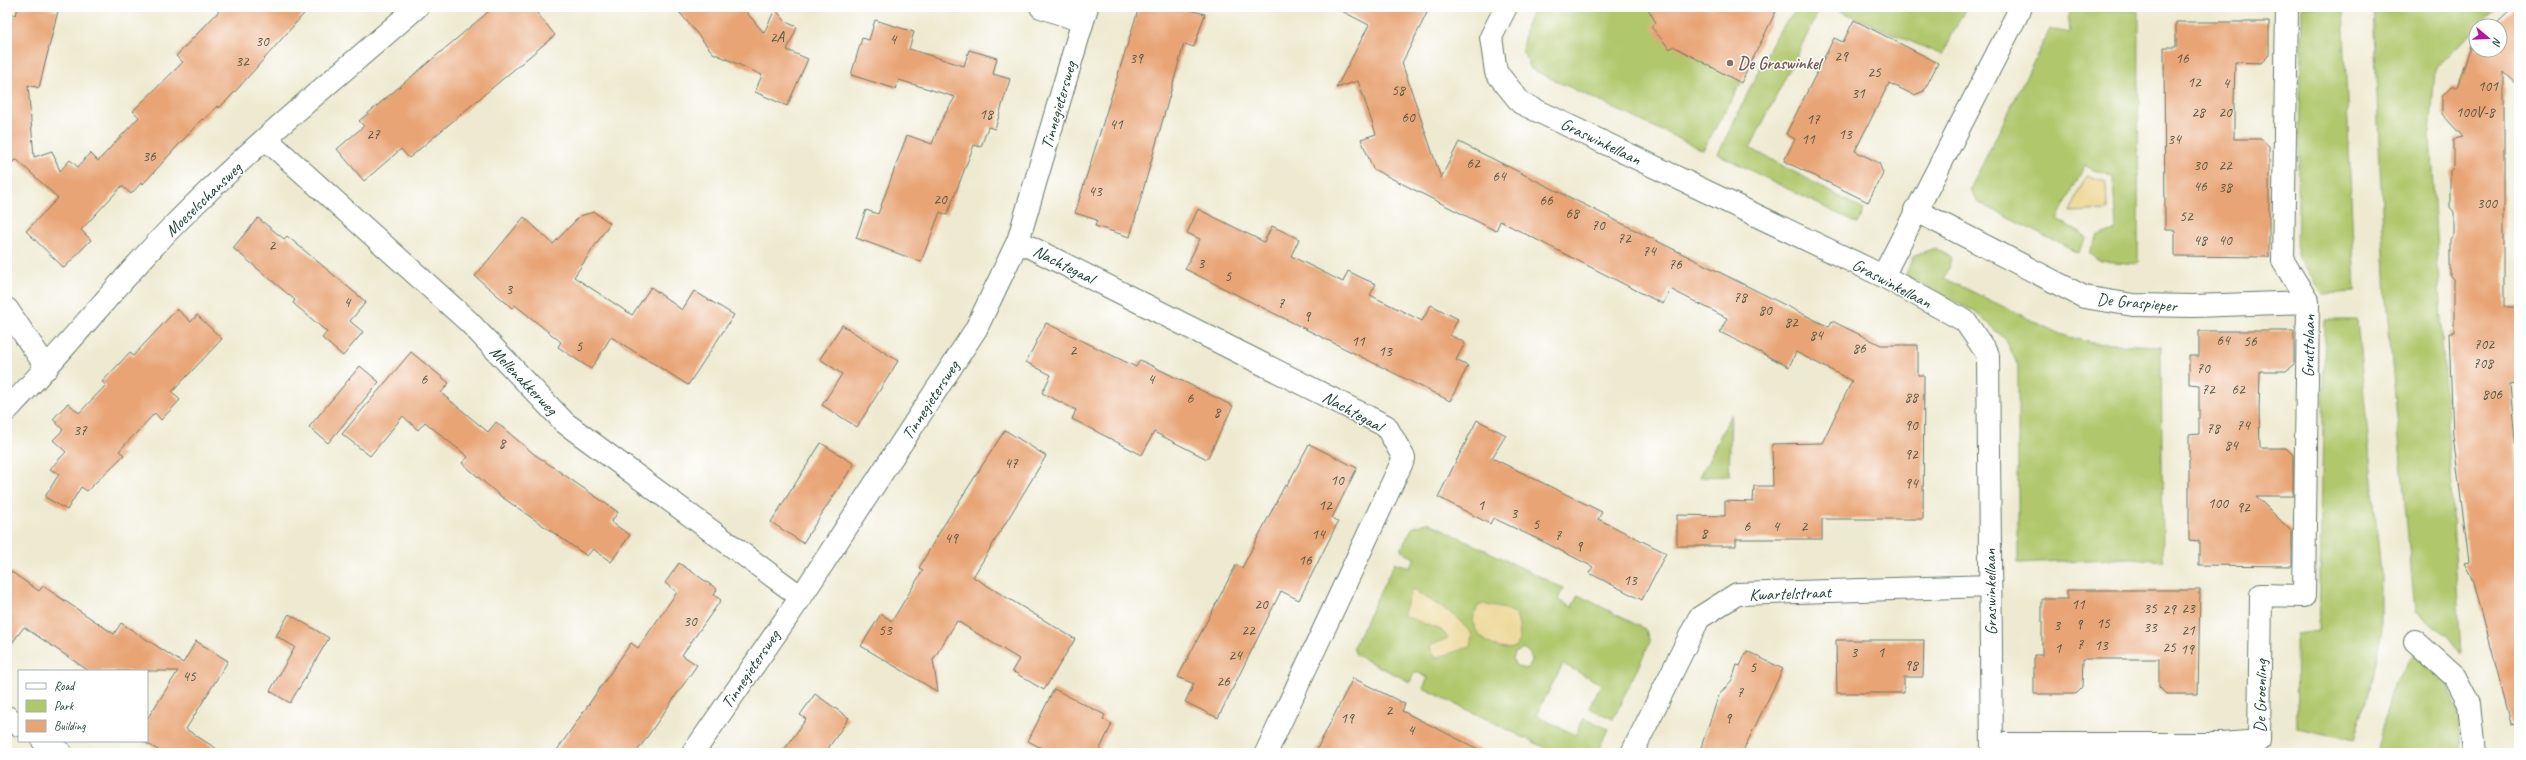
<svg xmlns="http://www.w3.org/2000/svg" width="2526" height="760" viewBox="0 0 2526 760" font-family="Caveat,sans-serif">
  <rect width="100%" height="100%" fill="#fff"/>
  <filter id="ink" filterUnits="userSpaceOnUse"><feTurbulence type="fractalNoise" baseFrequency=".025" numOctaves="2"/><feDisplacementMap in="SourceGraphic" scale="8" xChannelSelector="R" yChannelSelector="G"/><feConvolveMatrix kernelMatrix="1 2 1 2 8 2 1 2 1" color-interpolation-filters="sRGB"/></filter>
  <filter id="wash" filterUnits="userSpaceOnUse"><feTurbulence type="fractalNoise" baseFrequency=".012" numOctaves="4" result="noise"/><feDisplacementMap in="SourceGraphic" scale="16" xChannelSelector="R" yChannelSelector="G"/><feGaussianBlur stdDeviation="0.9" result="paint"/><feColorMatrix in="noise" values="0 0 0 0 0 0 0 0 0 0 0 0 0 0 0 0 0 1.4 0 .05"/><feComposite in="paint" operator="in"/></filter>
  <g filter="url(#wash)">
    <rect width="100%" height="100%" fill="#eeead1"/>
    <path fill="#b0c76c" stroke="#688250" fill-rule="evenodd" d="M1535 7H1651L1677 43 1741 83 1703 150 1531 69 1522 50 1526 25Z
      M1799 7H1821L1750 148 1864 210 1858 224 1718 154 1776 35Z
      M1831 7H1966L1942 55Z
      M2302 7H2343L2355 292 2323 294 2297 254Z
      M2373 7H2498L2476 26V29L2435 69 2430 136 2461 654 2447 635 2415 612 2386 299Z
      M2068 10 2139 11 2138 264 2101 261 2089 254 2098 235 2116 231 2113 177 2085 165 2057 219 2087 237 2078 253 1980 203 1970 189 2050 29 2070 33Z
      M1935 248 1952 257 1944 278 2060 334 2091 343 2161 346 2163 561 2133 558 2018 563V366L2006 340 1975 312 1905 275 1915 255Z
      M2325 320H2357L2381 575V634L2374 672 2354 740 2297 728 2296 634 2319 631Z
      M1731 414 1729 476 1700 477Z
      M1428 522 1563 588 1558 600 1572 607 1578 595 1645 629 1650 642 1613 719 1589 708 1601 684 1563 664 1536 715 1575 735 1584 718 1608 729 1597 753H1556L1423 688 1428 678 1415 671 1410 682 1356 655 1353 647 1395 562 1410 568 1415 558 1401 550 1412 528ZM1523 649 1529 652 1532 660 1530 666 1524 669 1515 665 1513 659 1515 653Z
      M2417 650 2447 685 2458 712 2461 753H2376L2393 685Z"/>
    <path fill="#eeda9e" stroke="#868c69" d="M2086 175 2106 182 2107 210 2070 212Z
      M1412 589 1454 615 1472 634 1470 647 1435 658 1430 646 1448 638 1441 630 1402 615Z
      M1483 604 1509 610 1516 615C1535 672 1474 645 1473 621 1473 617 1477 610 1478 606Z"/>
    <g id="blocks">
      <path fill="#e8a474" d="M18 7H43L58 11 39 88 28 85 34 157 52 151 60 171 70 160 78 167 90 153 98 161 139 117 133 111 183 62 176 56 223 7H310L233 94 219 108 217 106 204 120 202 119 143 184 142 182 131 194 122 186 81 230 91 240 64 268 26 231 58 198 17 160 7 163V12L16 15Z
        M494 7H532L555 35 409 158 401 149 364 181 337 149 364 126 359 121Z
        M675 7H742L764 33 775 9 786 22 797 27 787 50 808 59 787 106 755 92 762 75 713 53Z
        M1139 7H1180L1205 14 1194 47 1184 44 1130 237 1095 226 1097 220 1075 213Z
        M1334 7H1430L1402 63 1441 178 1459 142 1829 327 1832 321 1881 345H1918V375H1924L1923 519H1822V539H1736V546H1677V515L1725 516V501L1753 502 1754 486H1773L1772 444 1822 443 1852 381 1796 352 1789 367 1720 332 1727 318 1670 289 1663 304 1500 221 1496 231 1373 169 1361 139 1376 134 1358 81 1336 88 1369 25Z
        M1647 7H1778L1741 83 1673 46 1670 49 1651 27 1656 23Z
        M2514 7H2519V86L2504 72V307H2519L2518 383 2510 384 2519 485V723L2511 724 2474 582 2464 563 2469 562 2453 436 2449 332H2454V280L2450 276V239L2454 234V212L2450 207V171L2454 167V139L2463 137 2442 114V97L2451 87H2457L2473 41H2476V50H2500V26H2494Z
        M875 20 914 32 909 49 964 66 969 50 997 58 993 74 1010 79 995 129 988 127 981 147 974 145 947 215 940 212 921 262 856 238 866 210 878 214 907 135 932 144 940 123 955 97 899 80 896 89 851 75 862 38 869 40Z
        M1854 20 1938 63 1924 91 1914 95 1889 83 1855 151 1879 163 1883 173 1868 202 1784 161 1795 139 1786 134 1834 38 1843 42Z
        M2176 22H2269V55L2261 63 2235 62 2234 101V139H2261L2269 146V257L2175 256V230H2165L2164 47H2176Z
        M1198 209 1264 242 1272 226 1299 239 1291 256 1343 282 1348 271 1362 278 1376 284 1370 295 1422 321 1431 305 1458 319 1450 335 1465 343 1456 360 1468 366 1450 401 1185 269 1200 239 1187 233Z
        M594 212 610 223 574 277 632 315 651 287 682 310 694 291 734 315 688 385 611 337 591 369 558 347 561 342 515 305 512 308 475 276 524 217 553 244 580 216Z
        M258 218 284 239 287 236 366 302 350 321 363 332 343 356 322 338 327 332 293 303 295 300 233 248Z
        M177 309 191 322 197 315 222 339 172 392 180 400 161 420 155 413 119 451 124 455 87 491 81 487 67 510 45 497 59 474 50 469 66 452 53 440 63 430 53 419 68 403 79 413 106 385 102 382 130 352 133 356Z
        M1046 323 1136 367 1140 360 1233 406 1207 459 1154 432 1142 455 1072 419 1076 410 1042 393 1051 375 1026 362Z
        M842 325 898 361 857 427 822 405 842 374 820 359Z
        M2199 331H2294V364L2286 371H2260L2259 410 2260 448H2286L2293 455V496H2256L2292 532V566L2199 565V541L2189 540V435L2199 434V385L2189 384V356H2199Z
        M411 352 449 383 441 393 488 432 496 422 534 454 618 512 611 522 630 535 611 562 593 549 587 556 499 495 462 463 468 457 425 422 418 430 403 416 370 456 342 434Z
        M360 366 379 382 328 443 309 427Z
        M1477 420 1506 435 1492 458 1602 512 1598 519 1666 553 1642 600 1589 573 1593 567 1544 542 1493 518 1490 524 1438 497Z
        M1005 430 1046 456 973 577 1075 639 1044 690 1012 671 1019 659 957 621 933 660 938 692 861 646 881 614 892 621 923 570 919 568 942 528Z
        M821 443 854 464 803 543 771 522Z
        M1309 444 1357 468 1332 518 1338 522 1299 600 1281 591 1218 718 1185 702 1194 684 1178 677 1236 565 1242 568 1285 485 1287 486Z
        M679 563 717 589 714 595 721 600 682 655 697 665 636 753H555L631 643 638 648 677 592 665 583Z
        M7 569 39 591 43 586 114 634 121 623 183 663 196 641 228 661 186 729 223 753H163L143 741H147V719L178 671H89L24 627 7 650Z
        M2067 590H2200L2198 694H2166L2159 687V659H2083L2082 687 2075 694H2034V655H2042V599H2067Z
        M289 614 329 638 290 703 270 691 295 647 276 636Z
        M1836 640H1924L1923 677H1904V693H1837Z
        M1747 651 1783 669 1742 753H1699L1719 695 1732 680 1737 665 1740 666Z
        M1353 678 1405 704 1402 711 1486 753H1315Z
        M1054 689 1105 715 1103 719 1112 724 1098 753H1051L1028 741Z
        M815 694 849 718 825 753H782L806 719 800 715Z"/>
    </g>
  </g>
  <g filter="url(#ink)">
    <use href="#blocks" fill-opacity="0" stroke="#677a6b" stroke-width="1"/>
    <g fill="none" stroke-linecap="round" stroke-linejoin="round">
      <defs>
        <path id="street" d="M1041 7 1082 21
          M1506 7 1491 37 1496 72 1521 103 1883 276 1965 321 1988 355 1992 753
          M266 139 469 322 565 423 801 597
          M1915 210 2084 297 2133 305 2194 306 2308 302
          M1018 241 1386 426 1404 458 1266 753
          M1883 276 2021 7
          M7 309 47 368
          M7 410C64 351 115 286 171 228 248 149 335 79 417 7
          M2415 641 2455 677 2469 704 2474 753
          M7 717 19 725
          M43 741 61 753
          M1992 744H2222L2259 741 2261 595 2304 596 2308 302 2283 261 2287 7
          M693 753 801 597 976 329 1018 241 1087 7
          M1632 753 1699 618 1737 594 1990 586"/>
      </defs>
      <use href="#street" stroke="#677a6b" stroke-width="24"/>
      <use href="#street" stroke="#fff" stroke-width="22"/>
    </g>
  </g>
  <circle fill="#8d6e63" stroke="#fff" stroke-width="1.5" cx="1730" cy="63" r="4"/>
  <g text-anchor="middle" stroke-width="3" stroke-linejoin="round" paint-order="stroke">
    <g font-size="15" fill="#515744">
      <text x="777" y="42">2A</text>
      <text x="893" y="44">4</text>
      <text x="262" y="46">30</text>
      <text x="1841" y="61">29</text>
      <text x="1136" y="63">39</text>
      <text x="2182" y="63">16</text>
      <text x="242" y="66">32</text>
      <text x="1874" y="77">25</text>
      <text x="2194" y="87">12</text>
      <text x="2226" y="88">4</text>
      <text x="2488" y="91">101</text>
      <text x="1398" y="95">58</text>
      <text x="1858" y="98">31</text>
      <text x="2198" y="117">28</text>
      <text x="2225" y="117">20</text>
      <text x="2475" y="117">100V-8</text>
      <text x="986" y="119">18</text>
      <text x="1408" y="122">60</text>
      <text x="1813" y="124">17</text>
      <text x="1116" y="129">41</text>
      <text x="373" y="139">27</text>
      <text x="1845" y="139">13</text>
      <text x="1808" y="144">11</text>
      <text x="2174" y="144">34</text>
      <text x="149" y="161">36</text>
      <text x="1473" y="168">62</text>
      <text x="2200" y="170">30</text>
      <text x="2225" y="170">22</text>
      <text x="1499" y="181">64</text>
      <text x="2200" y="191">46</text>
      <text x="2225" y="192">38</text>
      <text x="1095" y="196">43</text>
      <text x="940" y="204">20</text>
      <text x="1546" y="205">66</text>
      <text x="2487" y="208">300</text>
      <text x="1572" y="218">68</text>
      <text x="2186" y="221">52</text>
      <text x="1598" y="230">70</text>
      <text x="1624" y="243">72</text>
      <text x="2200" y="245">48</text>
      <text x="2225" y="245">40</text>
      <text x="272" y="250">2</text>
      <text x="1649" y="256">74</text>
      <text x="1201" y="268">3</text>
      <text x="1675" y="269">76</text>
      <text x="1228" y="281">5</text>
      <text x="509" y="294">3</text>
      <text x="1740" y="302">78</text>
      <text x="347" y="307">4</text>
      <text x="1281" y="308">7</text>
      <text x="1765" y="315">80</text>
      <text x="1307" y="321">9</text>
      <text x="1791" y="327">82</text>
      <text x="1816" y="340">84</text>
      <text x="2223" y="345">64</text>
      <text x="1358" y="346">11</text>
      <text x="2250" y="346">56</text>
      <text x="2484" y="349">702</text>
      <text x="579" y="351">5</text>
      <text x="1859" y="353">86</text>
      <text x="1073" y="355">2</text>
      <text x="1385" y="356">13</text>
      <text x="2483" y="368">708</text>
      <text x="2203" y="373">70</text>
      <text x="424" y="384">6</text>
      <text x="1151" y="384">4</text>
      <text x="2208" y="394">72</text>
      <text x="2238" y="394">62</text>
      <text x="2492" y="399">806</text>
      <text x="1911" y="402">88</text>
      <text x="1190" y="403">6</text>
      <text x="1217" y="417">8</text>
      <text x="1911" y="430">90</text>
      <text x="2243" y="430">74</text>
      <text x="2213" y="433">78</text>
      <text x="80" y="435">37</text>
      <text x="502" y="448">8</text>
      <text x="2231" y="450">84</text>
      <text x="1911" y="459">92</text>
      <text x="1011" y="468">47</text>
      <text x="1337" y="485">10</text>
      <text x="1911" y="488">94</text>
      <text x="2218" y="508">100</text>
      <text x="1325" y="510">12</text>
      <text x="1481" y="510">1</text>
      <text x="2243" y="512">92</text>
      <text x="1514" y="518">3</text>
      <text x="1536" y="529">5</text>
      <text x="1747" y="531">6</text>
      <text x="1776" y="531">4</text>
      <text x="1804" y="531">2</text>
      <text x="1704" y="538">8</text>
      <text x="1318" y="539">14</text>
      <text x="1558" y="540">7</text>
      <text x="951" y="543">49</text>
      <text x="1579" y="551">9</text>
      <text x="1305" y="565">16</text>
      <text x="1630" y="585">13</text>
      <text x="1261" y="609">20</text>
      <text x="2078" y="609">11</text>
      <text x="2150" y="613">35</text>
      <text x="2188" y="613">23</text>
      <text x="2169" y="614">29</text>
      <text x="690" y="626">30</text>
      <text x="2103" y="628">15</text>
      <text x="2079" y="629">9</text>
      <text x="2057" y="630">3</text>
      <text x="2150" y="632">33</text>
      <text x="885" y="635">53</text>
      <text x="1248" y="635">22</text>
      <text x="2188" y="635">21</text>
      <text x="2080" y="649">7</text>
      <text x="2101" y="650">13</text>
      <text x="2169" y="652">25</text>
      <text x="2058" y="653">1</text>
      <text x="2187" y="654">19</text>
      <text x="1854" y="657">3</text>
      <text x="1881" y="657">1</text>
      <text x="1235" y="660">24</text>
      <text x="1911" y="670">98</text>
      <text x="1753" y="672">5</text>
      <text x="189" y="681">45</text>
      <text x="1223" y="686">26</text>
      <text x="1740" y="697">7</text>
      <text x="1389" y="715">2</text>
      <text x="1347" y="723">19</text>
      <text x="1728" y="723">9</text>
      <text x="1411" y="735">4</text>
    </g>
    <g font-size="17" font-weight="bold" fill="#785e54" stroke="#fff" text-anchor="start">
      <text x="1738" y="69">De Graswinkel</text>
    </g>
    <g font-size="17" fill="#1f3d34" stroke="#fff">
      <text transform="translate(1058 105) rotate(-74)" y="6">Tinnegietersweg</text>
      <text transform="translate(1601 141) rotate(26)" y="6">Graswinkellaan</text>
      <text transform="translate(203 199) rotate(-44)" y="6">Moeselschansweg</text>
      <text transform="translate(1064 264) rotate(27)" y="6">Nachtegaal</text>
      <text transform="translate(1892 283) rotate(28)" y="6">Graswinkellaan</text>
      <text transform="translate(2137 302) rotate(5)" y="6">De Graspieper</text>
      <text transform="translate(2308 346) rotate(-89)" y="6">Gruttolaan</text>
      <text transform="translate(524 380) rotate(46)" y="6">Mellenakkerweg</text>
      <text transform="translate(930 400) rotate(-57)" y="6">Tinnegietersweg</text>
      <text transform="translate(1353 411) rotate(29)" y="6">Nachtegaal</text>
      <text transform="translate(1990 592) rotate(-91)" y="6">Graswinkellaan</text>
      <text transform="translate(1790 593) rotate(-2)" y="6">Kwartelstraat</text>
      <text transform="translate(750 669) rotate(-56)" y="6">Tinnegietersweg</text>
      <text transform="translate(2260 696) rotate(-89)" y="6">De Groenling</text>
    </g>
  </g>
  <rect width="2526" height="760" fill="none" stroke="#fff" stroke-width="24"/>
  <rect x="18" y="670" width="130" height="72" fill="#ffffff" stroke="#a5b1ae"/>
  <rect x="26" y="683" width="20" height="6" fill="#ffffff" stroke="#a5b1ae"/>
  <text x="54" y="690" font-size="12" fill="#1f3d34">Road</text>
  <rect x="26" y="700" width="20" height="12" fill="#b0c76c" stroke="#a5b1ae"/>
  <text x="54" y="710" font-size="12" fill="#1f3d34">Park</text>
  <rect x="26" y="720" width="20" height="12" fill="#e8a474" stroke="#a5b1ae"/>
  <text x="54" y="730" font-size="12" fill="#1f3d34">Building</text>
  <g transform="translate(2488 38) rotate(109)"><circle r="19" fill="#ffffff" stroke="#a5b1ae"/>
  <path d="M0-3L7 15L0 10L-7 15Z" fill="#b5179e"/>
  <text y="-6" font-size="11" font-weight="bold" text-anchor="middle" fill="#1f3d34">N</text>
  </g>
</svg>
